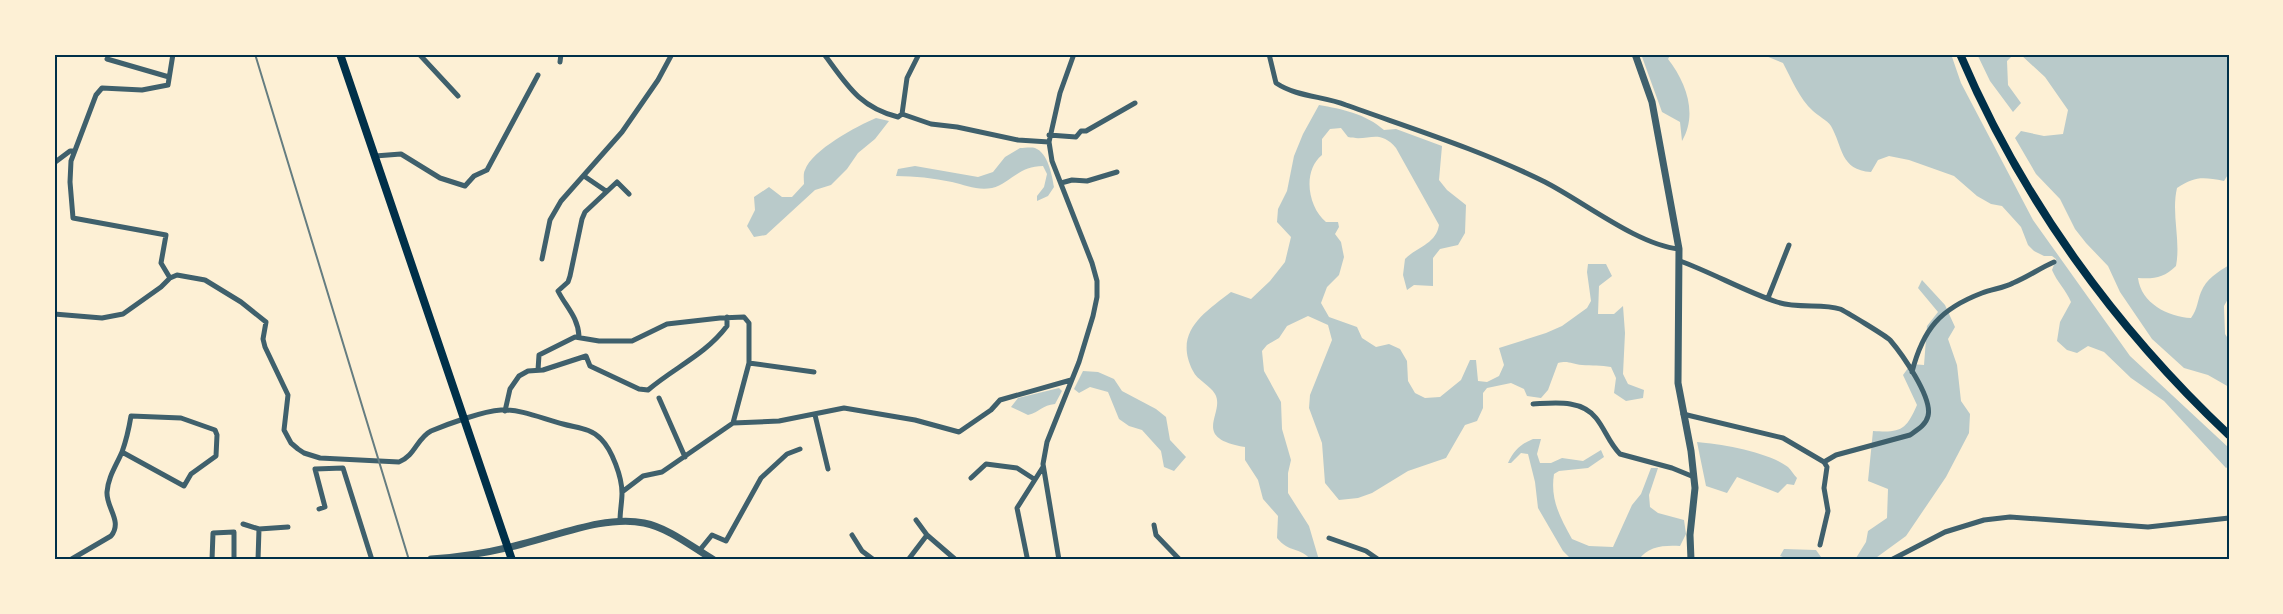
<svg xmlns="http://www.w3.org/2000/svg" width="2283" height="614" viewBox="0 0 2283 614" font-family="'Work Sans',sans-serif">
  <rect width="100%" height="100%" fill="#fdf0d5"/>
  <path fill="#b9caca" d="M1641 54H1671L1668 59C1686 82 1698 114 1682 141L1680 122 1662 112Z
    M1761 54H1845L1852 57 1951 54 1961 83 2033 220 2130 356 2229 448V466L2226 468 2164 401 2131 378 2104 352 2088 346 2077 353 2067 350 2057 341 2060 322 2071 302C2066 290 2057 282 2052 270L2056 259 2052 256H2044L2034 251 2028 245 2021 227 2002 206 1991 204 1977 196 1954 176 1909 160 1889 156 1878 160 1871 172C1840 170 1843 147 1831 126 1827 120 1818 116 1813 111 1799 98 1792 80 1783 63Z
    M1977 54H2014L2007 61 2008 85 2021 103 2013 112 1990 81Z
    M2020 54H2229V173L2224 181C2203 177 2195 176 2177 188 2171 214 2181 240 2176 266 2164 278 2154 279 2138 278 2141 303 2168 317 2191 318 2198 308 2197 302 2201 292 2206 279 2218 272 2229 265V297L2224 306 2225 334 2229 340V387L2208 375 2184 368 2152 339 2120 292 2108 266 2086 243 2075 229 2060 199 2036 174 2015 138 2021 131 2044 136 2063 134 2068 110 2045 77Z
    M1319 105C1342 109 1366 114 1384 130L1396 129 1442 146 1439 180 1447 190 1466 205 1465 233 1458 245 1440 249 1433 258V286L1414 285 1407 290 1403 275 1405 259C1417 247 1436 244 1439 225L1396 148C1379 128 1369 142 1348 137L1341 128 1330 129 1322 139V155C1302 171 1308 207 1326 222H1338L1339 227 1335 234 1341 242 1344 257 1339 275 1327 287 1321 303 1329 317 1357 327 1362 338 1376 347 1389 344 1400 349 1407 361 1408 381 1415 393 1425 398 1440 397 1461 380 1470 360H1476L1478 381 1487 382 1499 376 1504 365 1499 348 1546 333 1562 326 1587 308 1591 301 1587 272 1588 264H1606L1612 276 1599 286 1598 314H1614L1623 306 1625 333 1623 374 1628 384 1644 390 1643 398 1626 401 1614 393 1616 378 1611 367C1601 365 1592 366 1582 365 1572 364 1568 360 1558 363L1548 390 1541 398 1527 396 1524 389 1511 383 1487 388 1483 393V408L1477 421 1465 425 1446 458 1408 471 1372 493 1358 498 1339 500 1325 483 1322 443 1309 408 1310 395 1332 340 1328 325 1308 316 1287 326 1279 338 1267 345 1262 351 1264 371 1281 402 1282 429 1291 460 1288 473V493L1309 526 1319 560H1311C1301 547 1289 553 1277 538L1278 516 1263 499 1258 480 1245 460V447C1189 438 1226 413 1215 394 1210 385 1197 380 1193 371 1173 332 1204 313 1231 292L1251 299 1270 281 1285 262 1291 237 1277 222 1278 209 1287 191 1294 156 1303 134Z
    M876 118 889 121 875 139 858 153 847 169 831 185 815 190 766 235 754 237 747 226 755 210 754 197 769 187 782 197H792L804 184C804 180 803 173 805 170 812 150 857 126 876 118Z
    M1020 148C1024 148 1031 147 1035 148 1048 153 1052 175 1054 187L1048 196 1037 201V196L1044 187 1047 174 1043 166C1019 166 1010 183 992 188 978 191 965 185 952 182 933 178 915 176 896 176L898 169 915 166 978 177 993 172 1005 157Z
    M1922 280 1945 305 1955 327 1948 339 1957 365 1961 401 1970 414 1969 433 1946 477 1906 536 1873 560H1792L1780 556 1784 549 1816 550 1821 557 1856 558 1866 542 1868 531 1887 518 1888 489 1868 481 1873 431C1901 433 1906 430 1917 405L1903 375 1911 364 1924 365 1927 326 1938 312 1918 288Z
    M1083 371 1098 372 1114 379 1122 391 1156 409 1166 417 1170 440 1186 457 1174 471 1164 467 1161 451 1142 430 1129 426 1119 419 1108 392 1090 387 1079 393 1074 389Z
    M1059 388 1062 391 1055 404C1042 405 1040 412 1028 415L1011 407 1018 398Z
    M1533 439H1541L1537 454 1540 463H1551L1562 458 1583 461 1601 450 1604 457 1588 468 1559 471 1554 474C1550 500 1560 517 1572 539L1589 546 1613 547 1632 505 1641 494 1651 468H1658L1649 495 1650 507 1658 513 1684 520 1686 534 1680 546C1665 545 1647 546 1639 560H1572L1563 551 1538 508 1535 482 1528 454 1521 453 1511 463H1508C1514 450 1521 444 1533 439Z
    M1697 442C1722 444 1768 452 1788 467 1791 470 1794 475 1797 478L1794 485 1787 484 1778 493 1737 477 1727 493 1706 486Z"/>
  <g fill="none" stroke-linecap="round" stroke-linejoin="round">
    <path stroke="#3f606c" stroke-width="5" d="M419 54 458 96
      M824 54C847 85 859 107 898 117L902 114 931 124 957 127 1018 140 1049 142
      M1269 54 1276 83C1297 97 1323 96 1346 105 1413 129 1481 150 1545 182 1584 202 1638 245 1679 249
      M107 59 169 77
      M560 62 561 54
      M902 114 907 78 919 54
      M1049 135 1076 137 1081 131H1086L1135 103
      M375 156 401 154 440 178 465 186 474 176 487 170 538 75
      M54 163 70 151H74
      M584 176 606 191
      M1061 183 1072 180 1087 181 1117 172
      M542 259 550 220 561 201 622 132 658 80 672 54
      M1680 261C1713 273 1744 291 1777 302 1798 309 1823 303 1840 309 1845 311 1886 336 1890 340 1902 354 1933 398 1928 416 1926 425 1917 430 1910 435L1836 455 1824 462
      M170 278 161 263 166 235 73 218 70 182 71 161 96 95 102 88 142 90 168 85 173 54
      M1768 298 1789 245
      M54 314 102 318 123 314 161 287 170 278 177 275 205 280 241 302 266 322 263 339 265 347 288 395 284 430 291 443 298 449 304 453 320 458 399 462C415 456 417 438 431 431 448 424 483 411 501 410 522 409 543 419 563 424 577 428 591 428 601 439 612 450 622 477 622 493 622 502 620 511 620 521
      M579 336C578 317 566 307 558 291L568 282 570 276 582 219 585 212 617 182 629 194
      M749 363 814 372
      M538 370 539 355 575 337 599 341H632L667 324 720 318 744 317 749 323V363L733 423
      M1912 372C1923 329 1940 309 1982 293 1992 289 2004 288 2013 283 2028 277 2040 268 2054 262
      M659 398 685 457
      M1533 404C1554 403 1581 399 1596 418 1605 429 1609 443 1620 454L1672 468 1694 477
      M505 411 510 389 519 376 528 371 543 370 586 356 590 366 639 389 648 390C675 367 705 355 727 326V317
      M1683 414 1783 438 1824 462 1827 467 1824 488 1828 511 1820 545
      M815 415 828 469
      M971 478 986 464 1017 468 1034 479
      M622 492 643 476 662 472 733 423 779 421 844 408 915 420 959 432 991 410 1000 400 1071 380
      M319 509 325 507 315 469 343 468 372 560
      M916 520 927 535 956 560
      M243 524 259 529 288 527
      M1154 525 1156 535 1180 560
      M852 535 862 551 874 560
      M1329 538 1366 551 1379 560
      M699 551 712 535 726 541 761 478 787 454 800 449
      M1027 557 1017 508 1043 467
      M70 560 111 536C123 521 106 508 107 492 108 477 116 466 122 452 126 441 129 428 131 416L181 418 215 430 217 435 216 456 191 474 184 486 122 452
      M212 560 213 533 234 532V560
      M258 560 259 529
      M302 560H305
      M908 560 927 535
      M1059 560 1043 464 1047 442 1079 362 1093 316 1097 297V281L1092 263 1052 161 1049 142 1060 93 1074 54
      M1891 560 1945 532 1984 520 2010 517 2148 527 2229 518"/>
    <path stroke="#3f606c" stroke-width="7" d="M1635 54 1652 102 1679 249 1678 383 1691 451 1695 488 1690 535 1691 560
      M431 559C462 557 492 552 522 544 559 535 607 515 644 523 669 528 692 547 714 560"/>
    <path stroke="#003049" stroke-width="8" d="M1960 54C2021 198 2115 328 2229 435"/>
    <path stroke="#003049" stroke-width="8" d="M340 54 512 560"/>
    <path stroke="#657d81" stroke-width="2" d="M255 54 409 560"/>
  </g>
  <rect width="2283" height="614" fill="none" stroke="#fdf0d5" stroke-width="111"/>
  <rect x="56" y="56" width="2172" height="502" fill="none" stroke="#003049" stroke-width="2"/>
</svg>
